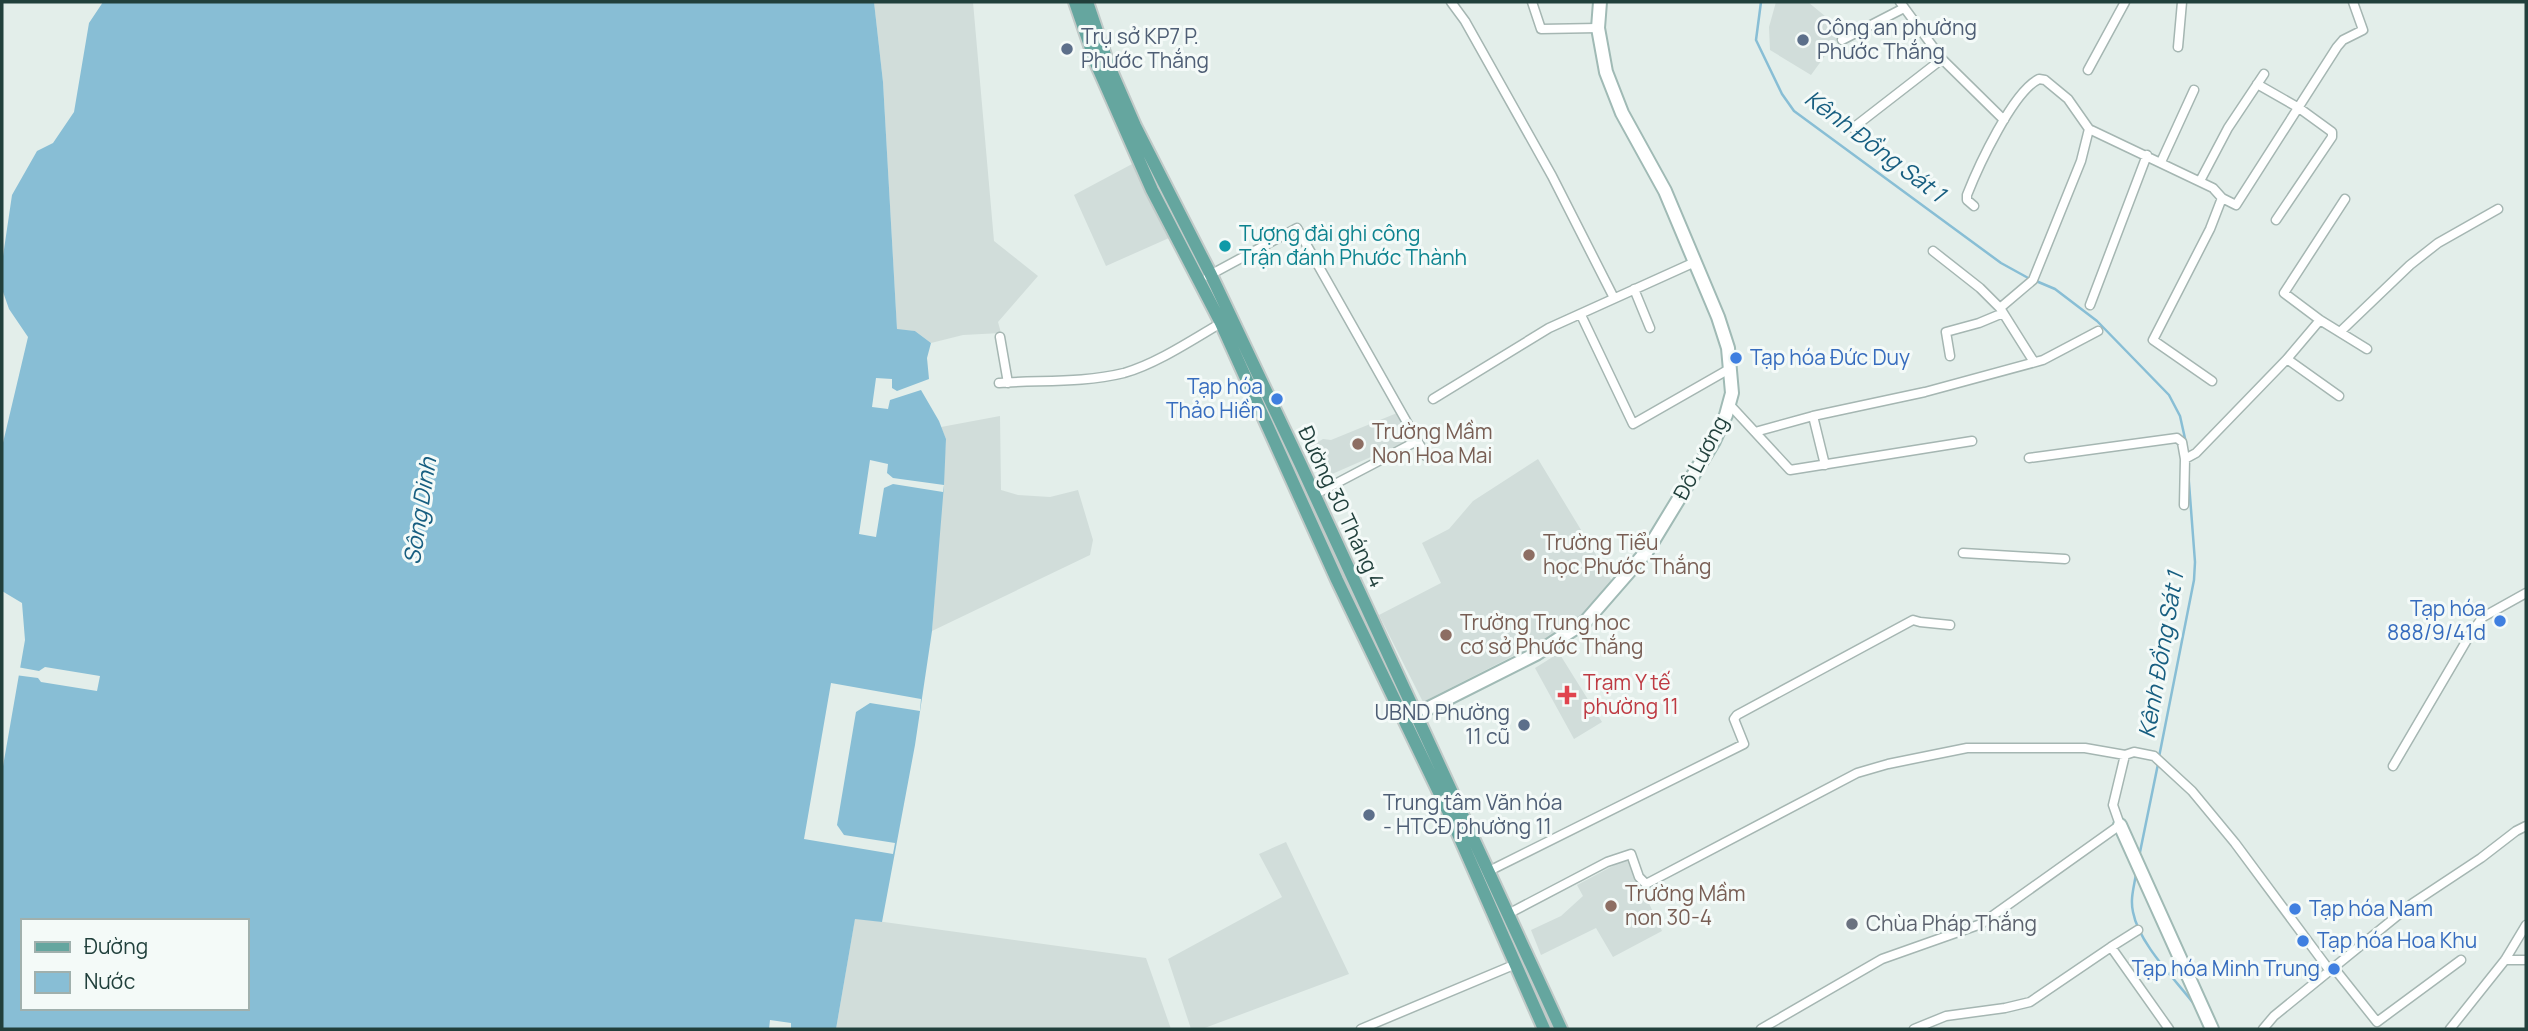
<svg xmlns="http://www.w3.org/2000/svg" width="2528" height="1031" viewBox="0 0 2528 1031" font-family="Manrope,sans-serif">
  <rect width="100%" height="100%" fill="#e3eeea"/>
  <path fill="#d1ddda" d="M874 2H973L994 241 1038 276 998 322 1001 333 963 335 931 343 915 331 897 330 883 82Z
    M1776 2H1808L1843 31 1811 75 1770 50 1769 27Z
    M1134 163 1169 238 1106 266 1074 195Z
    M1397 413 1412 439 1323 478 1308 448 1323 439 1331 440Z
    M1000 416 1001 490 1018 495 1050 497 1078 490 1093 540 1090 555 932 631 946 439 941 427Z
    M1538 459 1612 581 1569 629 1545 644 1513 656 1423 702 1379 615 1441 583 1422 543 1449 529 1473 501Z
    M1559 653 1602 722 1574 739 1535 668Z
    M1286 842 1349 974 1202 1029H1191L1168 959 1282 897 1259 854Z
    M1622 861H1629L1662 931 1613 957 1596 928 1541 955 1531 930 1561 916 1583 896 1577 885Z
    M855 918 1146 958 1171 1029H836Z"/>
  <path fill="#88bed5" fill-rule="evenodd" d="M103 2H874L883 82 897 329 915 331 931 343 927 358 929 379 897 391 892 388V379L876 378 872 407 888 409 890 400 921 390 939 421 946 439 944 485 932 631 915 745 882 922 855 919 836 1029H791V1023L770 1020 769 1029H2V772L25 640 22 603 2 591V447L28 337 9 309 2 289V263L12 195 37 151 53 143 74 112 89 23ZM23 921H247V1008H23Z"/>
  <path fill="#e3eeea" d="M870 460 888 464 887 473 893 478 944 485 943 492 893 484 884 488 876 537 859 534Z
    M17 667 39 671 45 667 100 676 97 691 41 682 38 678 15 675Z
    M831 683 921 699 920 711 870 703 856 712 837 825 844 835 895 843 893 854 804 839Z"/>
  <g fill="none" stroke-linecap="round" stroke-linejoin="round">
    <path stroke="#88bed5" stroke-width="2.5" d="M1761 2 1756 40 1782 94 1794 111 2001 263 2030 279
      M2036 281 2055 289 2097 321 2169 395 2180 416 2186 443
      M2159 757 2194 580 2195 562 2188 470
      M2139 857 2158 764
      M2136 874C2134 887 2130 899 2133 912 2139 944 2175 979 2194 1004"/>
    <defs>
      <path id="street" d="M1451 2 1465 21 1552 176 1614 298
        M1532 2 1541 29 1598 28
        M1900 2 1942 59 2004 120
        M1842 40 1904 8
        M2178 47 2182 2
        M2088 70 2125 2
        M2257 84 2299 108 2332 132V137L2276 220
        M1853 128 1942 59
        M2161 162 2194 90
        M2200 181 2228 128 2264 74
        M2345 199 2284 293 2320 320 2367 349
        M1974 206 1967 200V195C1978 167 2013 91 2039 79L2045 80 2068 99 2089 129 2213 188 2222 198 2236 205 2337 47 2343 40 2363 30 2353 2
        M1933 251 1980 288 2000 308 2034 362
        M1208 276 1297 228 1426 456
        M1634 289 1650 328
        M2090 305 2147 155
        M2000 308 2033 280 2081 161 2089 129
        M1581 315 1633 424 1731 368
        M2340 332 2410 265 2438 243 2498 209
        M1000 337 1008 383
        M1950 356 1946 332 1979 323 2003 313
        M2287 359 2339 396
        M2212 381 2153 340 2210 229 2222 198
        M999 383C1041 380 1083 383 1124 373 1156 364 1192 340 1221 323
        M1433 399 1549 328 1695 262
        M1729 404 1790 470 1972 441
        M1755 432 1813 416
        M2029 458 2177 438 2182 442 2185 459 2184 505
        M2185 459 2196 453 2287 359 2320 320
        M1825 465 1813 416 1925 392 2043 360 2098 331
        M1314 495 1417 441
        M1963 553 2065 559
        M2393 766 2471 633 2483 617 2526 593
        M1489 871 1744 744 1734 719 1737 715 1913 620 1920 622 1950 625
        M1508 914 1607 862 1631 854 1639 877 1646 884 1857 773 1888 764 1967 748H2085L2125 755 2134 752 2154 756 2192 791 2235 843 2330 971
        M2111 947 2138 930
        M2505 960H2526
        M2334 968 2377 1022 2461 960
        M1361 1029 1516 964
        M1761 1029 1882 959 1981 924 2113 830 2120 825 2113 805 2125 755
        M1914 1029 1946 1016 2005 1008 2030 1002 2111 947 2169 1029
        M2263 1029 2274 1016 2413 903 2481 858 2516 831 2526 826
        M2450 1029 2505 960 2526 925"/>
      <path id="secondary" d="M1405 720 1536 654 1586 621 1647 551 1714 441 1726 415 1732 393 1728 348 1718 317 1665 191 1622 113 1606 72 1598 28 1600 2
        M2120 825 2212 1029"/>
      <path id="primary" d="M1075 2 1096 63 1152 190 1221 323 1337 580 1448 811 1544 1029
        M1087 2 1108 64 1135 126 1211 275 1300 463 1561 1029"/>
    </defs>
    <use href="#street" stroke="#a5b6b2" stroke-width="11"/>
    <use href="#secondary" stroke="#a0bab5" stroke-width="16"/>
    <use href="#primary" stroke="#c1cac8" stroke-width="16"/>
    <use href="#street" stroke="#fff" stroke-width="8"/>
    <use href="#secondary" stroke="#fff" stroke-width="12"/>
    <use href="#primary" stroke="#65a69f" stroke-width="12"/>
  </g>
  <g fill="#5c6f8a" stroke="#f4faf8" stroke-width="2.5">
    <circle cx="1803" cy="40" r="7"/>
    <circle cx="1067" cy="49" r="7"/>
    <circle cx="1524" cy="725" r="7"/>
    <circle cx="1369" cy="815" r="7"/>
  </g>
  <circle fill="#0f9aa8" stroke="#f4faf8" stroke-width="2.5" cx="1225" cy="246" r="7"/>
  <g fill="#3f7fe0" stroke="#f4faf8" stroke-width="2.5">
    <circle cx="1736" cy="358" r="7"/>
    <circle cx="1277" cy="399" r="7"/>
    <circle cx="2500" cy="621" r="7"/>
    <circle cx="2295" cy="909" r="7"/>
    <circle cx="2303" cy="941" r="7"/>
    <circle cx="2334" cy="969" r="7"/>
  </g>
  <g fill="#8d6e63" stroke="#f4faf8" stroke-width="2.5">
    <circle cx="1358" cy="444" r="7"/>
    <circle cx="1529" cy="555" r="7"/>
    <circle cx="1446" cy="635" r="7"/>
    <circle cx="1611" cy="906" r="7"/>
  </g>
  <path fill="#e0444e" stroke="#f4faf8" stroke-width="2.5" d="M1563.5 684.5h7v7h7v7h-7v7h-7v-7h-7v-7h7z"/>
  <circle fill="#6b7280" stroke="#f4faf8" stroke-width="2.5" cx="1852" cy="924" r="7"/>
  <g text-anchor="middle" stroke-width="6" stroke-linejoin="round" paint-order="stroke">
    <g font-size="21" fill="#4e5e75" stroke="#f4faf8" text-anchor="start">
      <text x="1817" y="35">Công an phường<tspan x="1817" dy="24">Phước Thắng</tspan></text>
      <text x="1081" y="44">Trụ sở KP7 P.<tspan x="1081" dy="24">Phước Thắng</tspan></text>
      <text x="1510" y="720" text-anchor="end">UBND Phường<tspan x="1510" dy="24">11 cũ</tspan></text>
      <text x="1383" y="810">Trung tâm Văn hóa<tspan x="1383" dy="24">- HTCĐ phường 11</tspan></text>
    </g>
    <g font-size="21" fill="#0d838f" stroke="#f4faf8" text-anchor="start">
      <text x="1239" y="241">Tượng đài ghi công<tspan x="1239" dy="24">Trận đánh Phước Thành</tspan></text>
    </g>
    <g font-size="21" fill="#366cbe" stroke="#f4faf8" text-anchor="start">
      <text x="1750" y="365">Tạp hóa Đức Duy</text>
      <text x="1263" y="394" text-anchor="end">Tạp hóa<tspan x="1263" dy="24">Thảo Hiền</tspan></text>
      <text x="2486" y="616" text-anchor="end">Tạp hóa<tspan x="2486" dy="24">888/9/41d</tspan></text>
      <text x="2309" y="916">Tạp hóa Nam</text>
      <text x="2317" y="948">Tạp hóa Hoa Khu</text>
      <text x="2320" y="976" text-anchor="end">Tạp hóa Minh Trung</text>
    </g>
    <g font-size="21" fill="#785e54" stroke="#f4faf8" text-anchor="start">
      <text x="1372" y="439">Trường Mầm<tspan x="1372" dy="24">Non Hoa Mai</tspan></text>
      <text x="1543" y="550">Trường Tiểu<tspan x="1543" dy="24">học Phước Thắng</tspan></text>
      <text x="1460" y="630">Trường Trung học<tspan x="1460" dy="24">cơ sở Phước Thắng</tspan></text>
      <text x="1625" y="901">Trường Mầm<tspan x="1625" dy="24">non 30-4</tspan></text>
    </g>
    <g font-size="21" fill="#21403c" stroke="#f4faf8">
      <text transform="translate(1701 458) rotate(-62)" y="7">Đô Lương</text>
      <text transform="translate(1341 507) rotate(65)" y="7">Đường 30 Tháng 4</text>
    </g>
    <g font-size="21" fill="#be3a42" stroke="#f4faf8" text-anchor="start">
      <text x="1583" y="690">Trạm Y tế<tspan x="1583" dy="24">phường 11</tspan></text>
    </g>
    <g font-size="21" fill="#5b616d" stroke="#f4faf8" text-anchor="start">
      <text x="1866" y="931">Chùa Pháp Thắng</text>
    </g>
    <g font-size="23" font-style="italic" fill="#175e80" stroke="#f4faf8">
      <text transform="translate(1875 146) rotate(37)" y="8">Kênh Đồng Sát 1</text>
      <text transform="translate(420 511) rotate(-81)" y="8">Sông Dinh</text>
      <text transform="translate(2161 655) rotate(-80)" y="8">Kênh Đồng Sát 1</text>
    </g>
  </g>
  <rect width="2528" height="1031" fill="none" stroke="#21403c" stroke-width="7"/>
  <rect x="21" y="919" width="228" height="91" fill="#f4faf8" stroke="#a0b0ad" stroke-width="2"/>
  <rect x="35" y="942" width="35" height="10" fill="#65a69f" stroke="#a0b0ad" stroke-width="2"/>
  <text x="84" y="954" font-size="21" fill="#21403c">Đường</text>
  <rect x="35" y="972" width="35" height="21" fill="#88bed5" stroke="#a0b0ad" stroke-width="2"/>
  <text x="84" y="989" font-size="21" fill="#21403c">Nước</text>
</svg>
